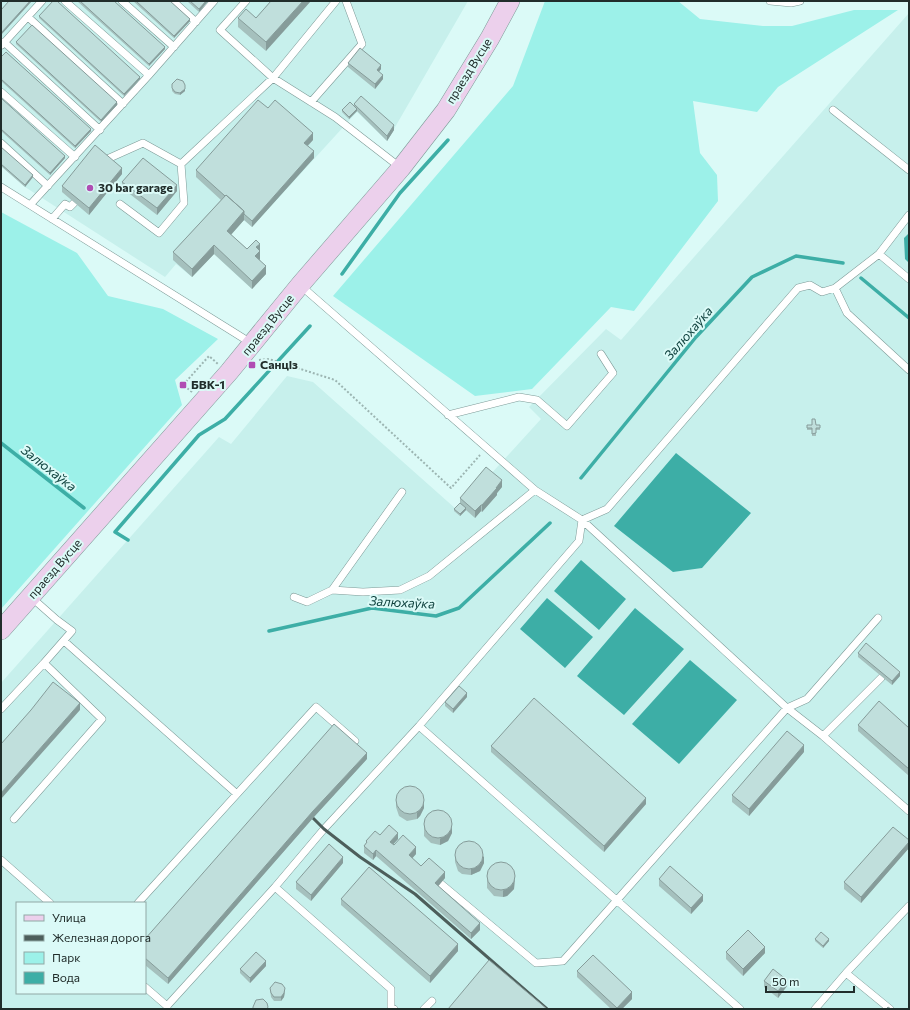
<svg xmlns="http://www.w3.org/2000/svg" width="910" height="1010" viewBox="0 0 910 1010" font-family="Commissioner,sans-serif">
  <rect width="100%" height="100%" fill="#dbfaf7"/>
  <path fill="#c7f0ec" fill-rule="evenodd" d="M1 1H468L387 141 357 112 252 227 244 220 227 239 257 256 260 259 256 265 252 289 214 254 192 277 176 264 165 277 25 187 1 166Z
    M909 13V1009H1V683L219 437 231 444 287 376 313 382 456 509 489 476 541 419 529 407 606 329 621 340ZM17 903H145V993H17Z"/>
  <path fill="#9cf1e9" d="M545 1H678L700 19 763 26H792L854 10H898L778 87 757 112 693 101 700 153 717 175 718 201 634 311 611 307 532 389 475 396 333 296 513 86Z
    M1 212 77 253 108 296 163 309 218 339 175 380 182 405 1 609Z"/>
  <path fill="#3daea6" d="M909 233V263L905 259 904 238Z
    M676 453 751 513 702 568 673 572 614 526Z
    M581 560 626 599 599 630 554 591Z
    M547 598 593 637 565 668 520 629Z
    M635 608 684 649 624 715 577 676Z
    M690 660 737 700 679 764 632 724Z"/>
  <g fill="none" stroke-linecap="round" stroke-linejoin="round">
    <path stroke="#3daea6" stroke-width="3.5" d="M342 274 400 193 448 140
      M861 278 909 318
      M1 443 84 508
      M581 478 696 337 752 277 796 256 843 263
      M128 540 115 532 199 435 225 419 310 326
      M269 631 372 608 436 616 459 608 550 523"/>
    <defs>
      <path id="lane" d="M65 1 149 75
        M122 1 174 47
        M173 1 196 22
        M246 1 220 30 273 78 335 117 401 168
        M770 1 791 3 800 1
        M28 17 123 104
        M4 42 100 130
        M2 45 42 1
        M1 92 75 157
        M311 102 362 44 346 1
        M833 110 909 170
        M1 143 48 186
        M105 160 143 143 181 164
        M1 187 251 343
        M120 204 159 233 184 203 181 164 273 78 336 1
        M30 205 149 75 214 1
        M52 219 65 204 70 207 74 203
        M879 254 909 279
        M300 285 535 490 582 520 787 708 823 736 909 811
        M835 288 847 313 909 370
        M448 415 519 397 537 400 567 426 613 373 601 354
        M332 590 363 592 400 590 429 576 535 490
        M31 597 57 620 72 631 44 663
        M294 597 307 602 332 590 402 492
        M64 641 237 794
        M1 709 44 663 102 719 14 819
        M419 726 740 1009
        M823 736 881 678
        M1 860 50 903
        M440 883 536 963 563 961 787 708 807 699 878 618
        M275 887 391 989V1007L394 1009
        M138 903 316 707 355 741
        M846 973 890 1009
        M145 987 167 1006V1009
        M167 1006 275 887 324 829 419 726 579 541 582 520 607 509 798 288 810 285 822 292 835 288 879 254 909 215
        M424 1009 432 1001
        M815 1009 846 973 909 906"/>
      <path id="secondary" d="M1 630 229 372 300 285 401 168 446 110 490 38 510 1"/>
    </defs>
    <use href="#lane" stroke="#7d9a97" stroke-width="8"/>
    <use href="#secondary" stroke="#7d9a97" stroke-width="20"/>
    <path stroke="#9cb5b2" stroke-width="2" stroke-dasharray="2 2" stroke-linecap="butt" d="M259 360 269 359 335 380 451 488 480 455
      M192 392 183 385 209 356 218 364"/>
    <use href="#lane" stroke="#fff" stroke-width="7"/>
    <use href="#secondary" stroke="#ecd0ec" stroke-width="19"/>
    <path stroke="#4d5e5b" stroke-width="3" d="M313 818 324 829 360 857 415 894 547 1009"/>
  </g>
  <path fill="#a5c0bd" d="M77 1H114L165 49 149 66Z
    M133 1H170L190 21 174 38Z
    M187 1H208L199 12Z
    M271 1 266 51 238 27V18H256Z
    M39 16 140 79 124 96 39 18Z
    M16 42 117 105 101 122 16 44Z
    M1 57 91 131 75 148 1 81Z
    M348 63 381 69 379 72 383 79 375 89 348 67Z
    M172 84 185 87V91L180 95 175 94 172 91Z
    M1 98 65 158 50 175 1 131Z
    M354 104 394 130 387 141 357 111 349 119 342 112V110L354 106Z
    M313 140 308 146 314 158 252 227 244 220 231 235 247 249 260 250V260L266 274 252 289 214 254 192 277 173 260V252L221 200 196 177V170Z
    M1 147 33 177 25 187 1 166Z
    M122 174 89 215 62 192V186Z
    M122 182 177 191 157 215 122 188Z
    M807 425H820V430H816V436H812V430H807Z
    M502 487 497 493V495L482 512 481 511 475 518 466 510 460 516 454 511V509L460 503V498Z
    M858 653 900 676 892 685 858 657Z
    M467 697 453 713 445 706V702Z
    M858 725 909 728V776L858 731Z
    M491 746 646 804 604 852 491 752Z
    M804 752 749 816 732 802V795Z
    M367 759 313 818 168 984 145 965V939Z
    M396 800 424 808 420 816 417 819 407 821 399 816 396 807Z
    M424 825 452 833 448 841 440 845 431 843 424 836Z
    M380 835 398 839 393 844 416 854 412 858 421 866 445 878 438 886 480 930 471 939 376 856 373 860 364 853V846L366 843V841Z
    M909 840V848L861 903 844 889V882Z
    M455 855 484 863 480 871 471 875 462 874 458 871 455 862Z
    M343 863 311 901 296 889V882Z
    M487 872 515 880 514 889 507 896 503 897 494 896 487 888Z
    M659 879 703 901 691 914 659 886Z
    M341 899 458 951 430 983 341 905Z
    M815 939 829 941 823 948 815 941Z
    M726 952 765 953 743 976 726 959Z
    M266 966 250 983 240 973V969Z
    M577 971 632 999 622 1009H611L577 977Z
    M764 981 787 986 778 998 764 987Z
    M270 988 285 993 284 997 281 1001H274L271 997Z"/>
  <path fill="#869c9a" d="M30 1H32L1 35V33Z
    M206 1H208L199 12V9Z
    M303 1H311L266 51V42Z
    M190 19V21L174 38V36Z
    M165 47V49L149 66V64Z
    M381 65V69L377 74V70Z
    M383 75V79L375 89V84Z
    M140 77V79L124 96V94Z
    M185 85V91L180 95V93Z
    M117 102V105L101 122V120Z
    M357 109V111L349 119V117Z
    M394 125V130L387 141V136Z
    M91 129V131L75 148V146Z
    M313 133V140L304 149V143Z
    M314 151V158L252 227V221Z
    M65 156V158L50 175V173Z
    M122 168V174L89 215V208Z
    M33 175V177L25 187V185Z
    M177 185V191L157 215V208Z
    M244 211V220L227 239V231Z
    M260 244V259L255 265 256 247Z
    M214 245V254L192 277V269Z
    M266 266V274L252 289V281Z
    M502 480V487L497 493V495L482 512V505Z
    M481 505V511L475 518V511Z
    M466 508V510L460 516V514Z
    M900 672V676L892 685V681Z
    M467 693V697L453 713V709Z
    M80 703V710L1 799V793Z
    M804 745V752L749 816V809Z
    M367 753V759L313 818 168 984V978L313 811Z
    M646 798V804L604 852V846Z
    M424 801V808L420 816 417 819V813Z
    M452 826V833L448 841 440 845V839Z
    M398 833V839L390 848V842Z
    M909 842V848L861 903V897Z
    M416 847V854L409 862V855Z
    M376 850V856L373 860V854Z
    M484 856V863L480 871 471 875V869Z
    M343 857V863L311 901V895Z
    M445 872V878L435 890V883Z
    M515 874 514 889 507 896 503 897V891Z
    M703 895V901L691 914V908Z
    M480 923V930L471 939V933Z
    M829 939V941L823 948V946Z
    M458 944V951L430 983V976Z
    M765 947V953L743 976V969Z
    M266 961V966L250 983V978Z
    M787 980V986L778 998V991Z
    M285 988 284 997 281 1001V997Z
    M632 992V999L622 1009H617V1008Z"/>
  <path fill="#c0dfdc" stroke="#869c9a" d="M9 1H30L1 33V10Z
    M53 1H57L140 77 124 94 39 16Z
    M80 1H114L165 47 149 64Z
    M136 1H170L190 19 174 36Z
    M190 1H206L199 9Z
    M271 1H303L266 42 238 18 246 9 256 18Z
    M32 25 117 102 101 120 16 42Z
    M360 48 381 65 377 70 383 75 375 84 348 63Z
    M6 52 91 129 75 146 1 79V57Z
    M177 79 183 81 185 85V89L180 93 175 92 172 88V84Z
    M361 96 394 125 387 136 354 104Z
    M1 98 65 156 50 173 1 129Z
    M258 100 268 108 275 100 313 133 304 143 314 151 252 221 244 214V211L226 195 225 196 196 170Z
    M350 102 357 109 349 117 342 110Z
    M95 145 122 168 89 208 62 186Z
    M1 147 33 175 25 185 1 164Z
    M143 158 177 185 157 208 122 182Z
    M226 195 244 211 227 231 247 249 256 240 260 244 256 247 260 251 255 256 266 266 252 281 214 245 192 269 173 252Z
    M812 419H815L816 425H820V428H816V433L812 434V428H807V425H812Z
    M486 467 502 480 496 488H497L482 505H481L475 511 460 498Z
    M460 503 466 508 460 514 454 509Z
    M866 643 900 672 892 681 858 653Z
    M53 682 80 703 1 793V744L31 710Z
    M459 686 467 693 453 709 445 702Z
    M534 698 646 798 604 846 491 746Z
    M879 701 909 728V769L858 725Z
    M334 724 367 753 313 811 168 978 145 958V939Z
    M787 731 804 745 749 809 732 795Z
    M396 800a14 14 0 1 1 28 0a14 14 0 1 1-28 0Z
    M424 824a14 14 0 1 1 28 0a14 14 0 1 1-28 0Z
    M389 825 398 833 390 842 394 845 403 835 416 847 409 855 421 866 429 858 445 872 435 883 480 923 471 933 376 850 373 854 364 846 367 842 366 841 375 831 380 835Z
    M893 827 909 840V842L861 897 844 882Z
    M455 855a14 14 0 1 1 28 0a14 14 0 1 1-28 0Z
    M329 844 343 857 311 895 296 882Z
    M487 876a14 14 0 1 1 28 0a14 14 0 1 1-28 0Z
    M670 866 703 895 691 908 659 879Z
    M369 867 458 944 430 976 341 899Z
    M748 930 765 947 743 969 726 952Z
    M821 932 829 939 823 946 815 939Z
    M256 952 266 961 250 978 240 969Z
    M593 955 632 992 617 1008 577 971Z
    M489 960 547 1009H448Z
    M773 969 787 980 778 991 764 981Z
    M275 982 282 984 285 988 284 993 281 997H274L271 993 270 988Z
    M263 999 267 1003 268 1007 267 1009H253V1007L256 1000Z
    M888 1007 891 1009H886Z"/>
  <g fill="#b04db3" stroke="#dbfaf7" stroke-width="1.5">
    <circle cx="90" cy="188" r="4"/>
    <rect x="248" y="361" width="8" height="8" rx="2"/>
    <rect x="179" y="381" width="8" height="8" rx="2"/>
  </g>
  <g text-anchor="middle" stroke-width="4" stroke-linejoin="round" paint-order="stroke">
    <g font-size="12" fill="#212d2b" stroke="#dbfaf7">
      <text transform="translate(469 71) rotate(-58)" y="4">праезд Вусце</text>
      <text transform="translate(268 325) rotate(-51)" y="4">праезд Вусце</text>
      <text transform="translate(55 569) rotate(-49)" y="4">праезд Вусце</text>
    </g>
    <g font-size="12" font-weight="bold" fill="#212d2b" stroke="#dbfaf7" text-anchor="start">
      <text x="98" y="192">30 bar garage</text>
      <text x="260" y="369">Санціз</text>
      <text x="191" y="389">БВК-1</text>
    </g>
    <g font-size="13" font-style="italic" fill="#0f423e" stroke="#dbfaf7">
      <text transform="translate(688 333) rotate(-49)" y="5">Залюхаўка</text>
      <text transform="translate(49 468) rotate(38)" y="5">Залюхаўка</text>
      <text transform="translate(402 602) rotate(3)" y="5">Залюхаўка</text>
    </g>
  </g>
  <rect width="910" height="1010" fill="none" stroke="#212d2b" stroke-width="4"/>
  <rect x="16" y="902" width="130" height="92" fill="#dbfaf7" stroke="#91a8a5"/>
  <rect x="24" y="915" width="20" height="6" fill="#ecd0ec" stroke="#91a8a5"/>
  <text x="52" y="922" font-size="12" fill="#212d2b">Улица</text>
  <rect x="24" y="935" width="20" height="6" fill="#4d5e5b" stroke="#91a8a5"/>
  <text x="52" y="942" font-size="12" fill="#212d2b">Железная дорога</text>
  <rect x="24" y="952" width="20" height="12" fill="#9cf1e9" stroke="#91a8a5"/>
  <text x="52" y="962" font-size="12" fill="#212d2b">Парк</text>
  <rect x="24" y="972" width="20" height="12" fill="#3daea6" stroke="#91a8a5"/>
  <text x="52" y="982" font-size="12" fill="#212d2b">Вода</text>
  <path d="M766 986v6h88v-6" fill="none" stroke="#212d2b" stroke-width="2"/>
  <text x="772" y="986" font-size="12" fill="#212d2b" stroke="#dbfaf7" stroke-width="3" paint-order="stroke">50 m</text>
</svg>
